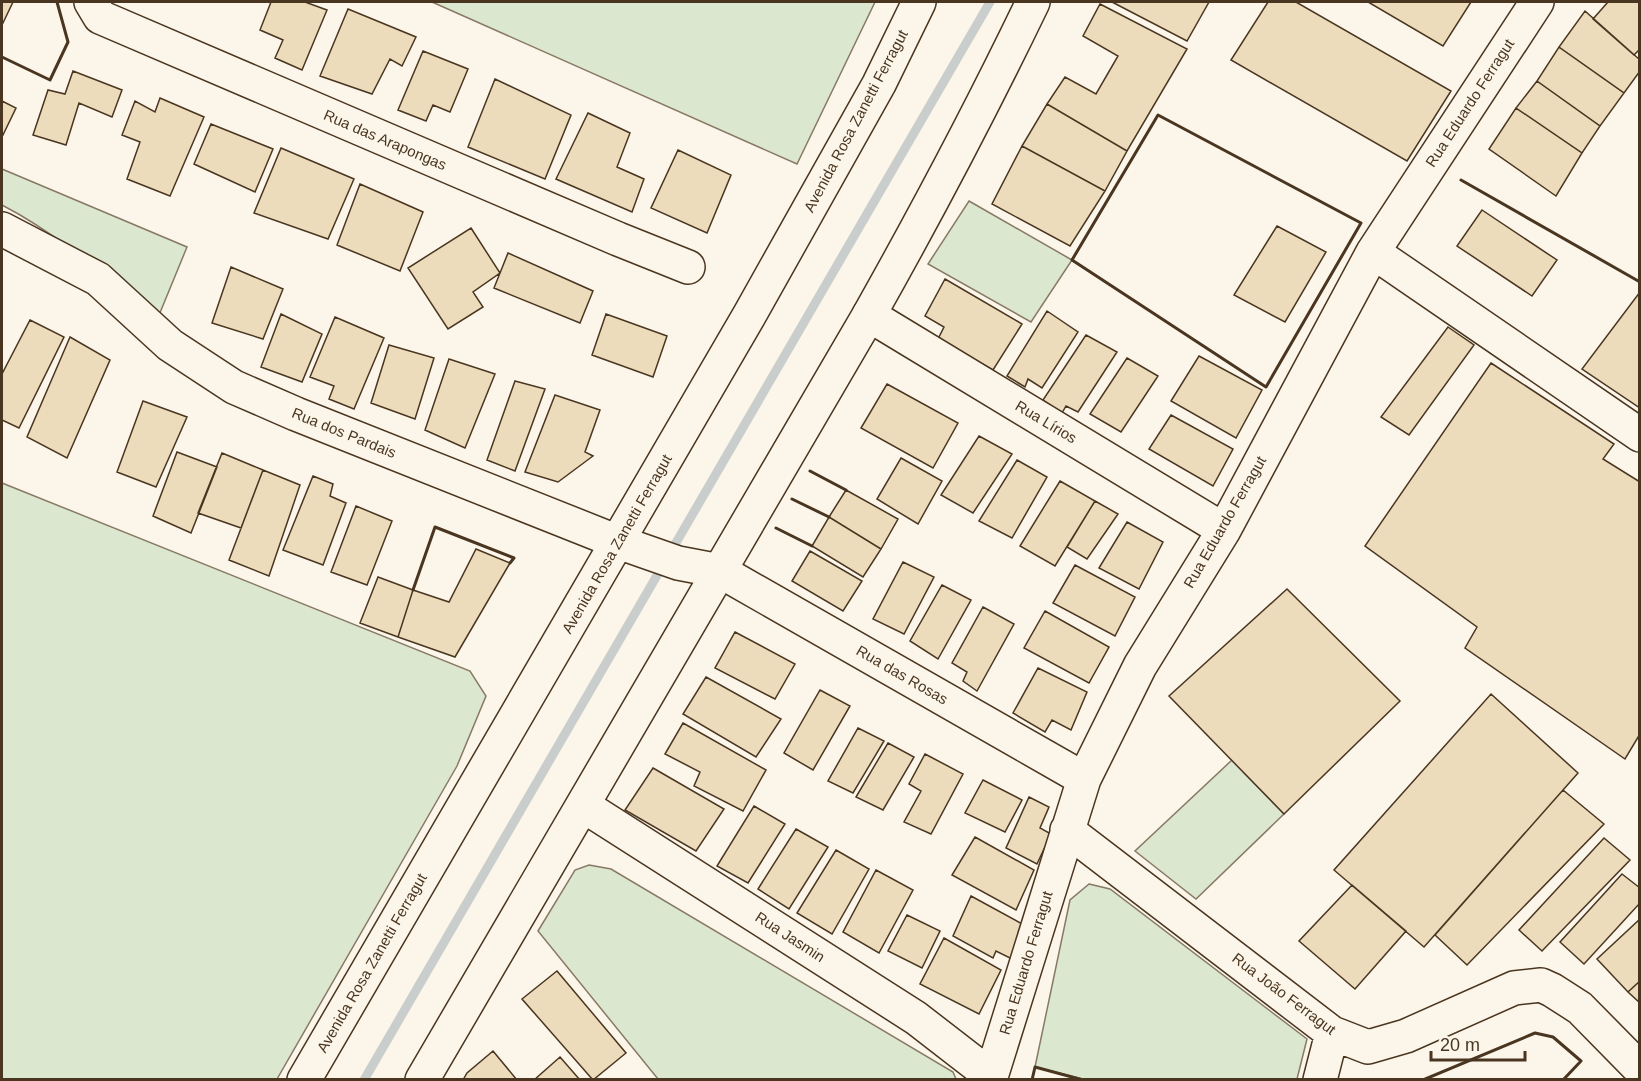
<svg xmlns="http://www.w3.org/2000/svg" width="1641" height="1081" viewBox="0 0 1641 1081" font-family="Helvetica,sans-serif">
  <rect width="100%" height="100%" fill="#fbf6e9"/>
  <path fill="#dce7d0" stroke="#887966" stroke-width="1.5" d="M432 2H875L797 164Z
    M2 169 187 247 157 320C107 278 60 235 2 205Z
    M969 201 1072 260 1031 322 928 264Z
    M2 483 470 671 486 696 457 766 277 1079H2Z
    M1232 760 1284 814 1196 899 1135 851Z
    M589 865 611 869 953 1072 956 1079H658L538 931 575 870Z
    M1089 884 1110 889 1307 1039 1297 1079H1083L1035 1067 1070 900Z"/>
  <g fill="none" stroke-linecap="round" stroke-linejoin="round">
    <path stroke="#c9cecd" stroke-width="9" d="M364 1080 990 2"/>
  </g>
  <path fill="#ecdcbc" stroke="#4a3520" stroke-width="1.5" d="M2 2H13L2 25Z
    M271 2H305L327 10 302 70 275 58 283 40 260 30Z
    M1112 2H1209L1187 41Z
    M1268 2H1296L1451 91 1407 161 1231 60Z
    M1368 2H1471L1443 46Z
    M1608 2H1640V49L1634 55 1593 19Z
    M1100 4 1187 49 1127 151 1047 104 1065 77 1096 94 1118 56 1083 36Z
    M348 9 416 37 402 66 390 59 372 94 320 76Z
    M1585 11 1640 60V71L1624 93 1559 47Z
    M1559 47 1624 93 1600 126 1537 81Z
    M423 51 468 69 450 112 433 105 426 121 398 110Z
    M73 71 122 90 112 117 79 103 66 145 33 135 48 90 65 94Z
    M495 79 571 115 545 179 468 147Z
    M1537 81 1600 126 1582 153 1516 108Z
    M160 98 204 117 170 196 127 179 140 142 122 135 135 101 155 112Z
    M2 101 16 108 2 137Z
    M1047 104 1127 151 1105 191 1022 146Z
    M1516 108 1582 153 1556 196 1489 149Z
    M588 113 630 133 617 167 644 179 632 212 556 179Z
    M211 124 273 149 255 192 194 164Z
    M1022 146 1105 191 1070 246 992 204Z
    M281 148 354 179 328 239 254 213Z
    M678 150 731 175 707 233 651 208Z
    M360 184 423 212 400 271 337 245Z
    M1482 210 1557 260 1532 296 1457 246Z
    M1277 226 1326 252 1285 322 1234 295Z
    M471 228 500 273 473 292 483 307 448 329 408 268Z
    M508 253 593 291 580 323 494 288Z
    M231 267 283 289 263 339 212 323Z
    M945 279 1022 324 993 370 938 339 944 327 925 316Z
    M1640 292V408L1582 369Z
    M1047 311 1078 332 1042 388 1028 379 1025 387 1007 376Z
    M281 314 322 334 302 382 261 367Z
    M606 314 667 336 653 377 592 355Z
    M335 317 384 338 354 409 329 399 334 386 310 377Z
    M30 320 64 337 19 428 2 420V374Z
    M1448 327 1474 345 1409 435 1381 417Z
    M1086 335 1117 352 1078 412 1066 406 1062 413 1043 400Z
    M70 337 110 360 67 458 27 437Z
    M389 345 434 358 415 419 371 403Z
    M1199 356 1262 390 1236 438 1171 401Z
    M1127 358 1158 376 1121 432 1090 414Z
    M449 359 495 374 465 448 425 430Z
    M1491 363 1614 444 1603 459 1640 482V734L1625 759 1465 648 1477 627 1365 546Z
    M515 381 545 389 515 471 487 460Z
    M887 384 958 423 933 468 861 428Z
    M555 395 600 410 585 452 593 456 558 482 525 472Z
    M143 401 187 417 156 487 117 472Z
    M1171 415 1233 449 1213 486 1149 449Z
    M979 436 1012 454 973 513 941 495Z
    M177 452 217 467 191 533 153 516Z
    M222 453 263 470 241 528 198 513Z
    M901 458 942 481 918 524 877 499Z
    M1017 460 1047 477 1012 538 979 521Z
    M263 470 300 485 269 576 229 560Z
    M313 476 333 484 330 496 346 503 323 565 283 550Z
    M1060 481 1095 501 1055 566 1020 546Z
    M846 490 898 519 881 549 829 517Z
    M1095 501 1118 514 1087 559 1067 547Z
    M356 506 392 521 367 585 331 572Z
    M829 517 881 549 863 577 812 546Z
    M1127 522 1163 542 1139 589 1099 568Z
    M476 549 510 563 455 657 398 637 413 590 449 602Z
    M810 551 862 581 843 611 792 581Z
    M903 562 934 577 904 634 873 619Z
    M1075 565 1135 597 1115 636 1053 603Z
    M378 577 413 590 398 637 360 623Z
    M942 585 971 600 938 659 910 641Z
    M1287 589 1400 701 1284 814 1169 696Z
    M983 607 1014 624 977 691 963 681 967 672 952 663Z
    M1045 611 1109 647 1089 683 1024 648Z
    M735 632 795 664 775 699 715 668Z
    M1038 668 1087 692 1071 730 1052 720 1045 732 1013 713Z
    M706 677 781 719 756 757 683 714Z
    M820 690 850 706 813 770 784 753Z
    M1491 694 1578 773 1424 947 1334 870Z
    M683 723 766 770 743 811 694 786 700 772 665 754Z
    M858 728 884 741 853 793 828 781Z
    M888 743 914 757 883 810 856 797Z
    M925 754 963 774 931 834 904 822 921 791 909 784Z
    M653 768 724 809 696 851 625 810Z
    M983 780 1022 800 1005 832 965 813Z
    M1563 790 1604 824 1467 965 1435 935Z
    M1029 797 1049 807 1040 828 1051 834 1037 864 1006 848Z
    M754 806 785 824 748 883 717 866Z
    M796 829 828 847 789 909 758 889Z
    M975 837 1034 870 1016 910 952 875Z
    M1604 838 1630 860 1542 951 1519 930Z
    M836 850 869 869 832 934 797 913Z
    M876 870 913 890 879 953 843 932Z
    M1622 874 1640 888V903L1584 964 1560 942Z
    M1352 885 1406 931 1355 989 1299 941Z
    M971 896 1026 926 1014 960 996 951 993 958 953 936Z
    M907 915 940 931 922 968 888 951Z
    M1640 919V981L1628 992 1597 959Z
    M944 938 1001 970 979 1014 920 984Z
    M557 971 626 1053 593 1080 522 999Z
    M1640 981V1003L1628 992Z
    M493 1051 517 1080H463L467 1073Z
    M560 1057 580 1080H534Z"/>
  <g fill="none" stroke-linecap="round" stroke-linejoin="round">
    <defs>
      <path id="minor" d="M91 2 100 17 618 239 688 267
        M2 229 98 279 170 345 234 387 296 414 618 542 678 563 720 571 1084 779
        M1373 252 1640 435
        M869 315 1224 530
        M584 806 916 1018 991 1076
        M1067 830 1332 1033 1368 1047 1406 1036 1514 988 1541 985 1552 990 1580 1008 1640 1069
        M990 1080 1084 779 1140 666 1224 530 1373 252 1537 2
        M1320 1080 1332 1033"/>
      <path id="major" d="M304 1080 750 314 879 84 919 2
        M422 1080 869 315C927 212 982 108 1033 2"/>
    </defs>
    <use href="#minor" stroke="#4a3520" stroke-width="36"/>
    <use href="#major" stroke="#4a3520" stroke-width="36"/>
    <use href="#minor" stroke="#fbf6e9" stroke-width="33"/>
    <use href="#major" stroke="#fbf6e9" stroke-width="33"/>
    <path stroke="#4a3520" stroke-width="3" d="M2 57 50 80 68 42 57 2
      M1158 115 1361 223 1266 387 1072 260Z
      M1461 180 1640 282
      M810 471 846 490
      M792 499 829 517
      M776 528 812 546
      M413 590 435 527 514 558 510 563
      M1032 1080 1035 1067 1083 1080
      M1423 1080 1535 1033 1553 1037 1581 1061 1563 1080"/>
  </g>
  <g text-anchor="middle" stroke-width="4.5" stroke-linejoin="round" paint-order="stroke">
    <g font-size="15" fill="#4a3520" stroke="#fbf6e9">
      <text transform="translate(1470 103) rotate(-57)" y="5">Rua Eduardo Ferragut</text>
      <text transform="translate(856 121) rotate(-62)" y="5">Avenida Rosa Zanetti Ferragut</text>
      <text transform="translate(385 140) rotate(23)" y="5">Rua das Arapongas</text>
      <text transform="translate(1046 422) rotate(31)" y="5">Rua Lírios</text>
      <text transform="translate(344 433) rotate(22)" y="5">Rua dos Pardais</text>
      <text transform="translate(1225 522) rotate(-60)" y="5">Rua Eduardo Ferragut</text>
      <text transform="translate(617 544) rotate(-60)" y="5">Avenida Rosa Zanetti Ferragut</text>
      <text transform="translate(902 675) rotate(30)" y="5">Rua das Rosas</text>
      <text transform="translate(790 937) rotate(33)" y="5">Rua Jasmin</text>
      <text transform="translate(372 963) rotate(-60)" y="5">Avenida Rosa Zanetti Ferragut</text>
      <text transform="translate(1026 963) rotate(-73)" y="5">Rua Eduardo Ferragut</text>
      <text transform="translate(1284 994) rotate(37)" y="5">Rua João Ferragut</text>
    </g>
  </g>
  <rect width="1641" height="1081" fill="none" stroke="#4a3520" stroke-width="6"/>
  <path d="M1431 1051v9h94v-9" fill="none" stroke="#4a3520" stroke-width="3"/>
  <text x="1440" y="1051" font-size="18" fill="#4a3520" stroke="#fbf6e9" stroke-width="4.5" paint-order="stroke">20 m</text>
</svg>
